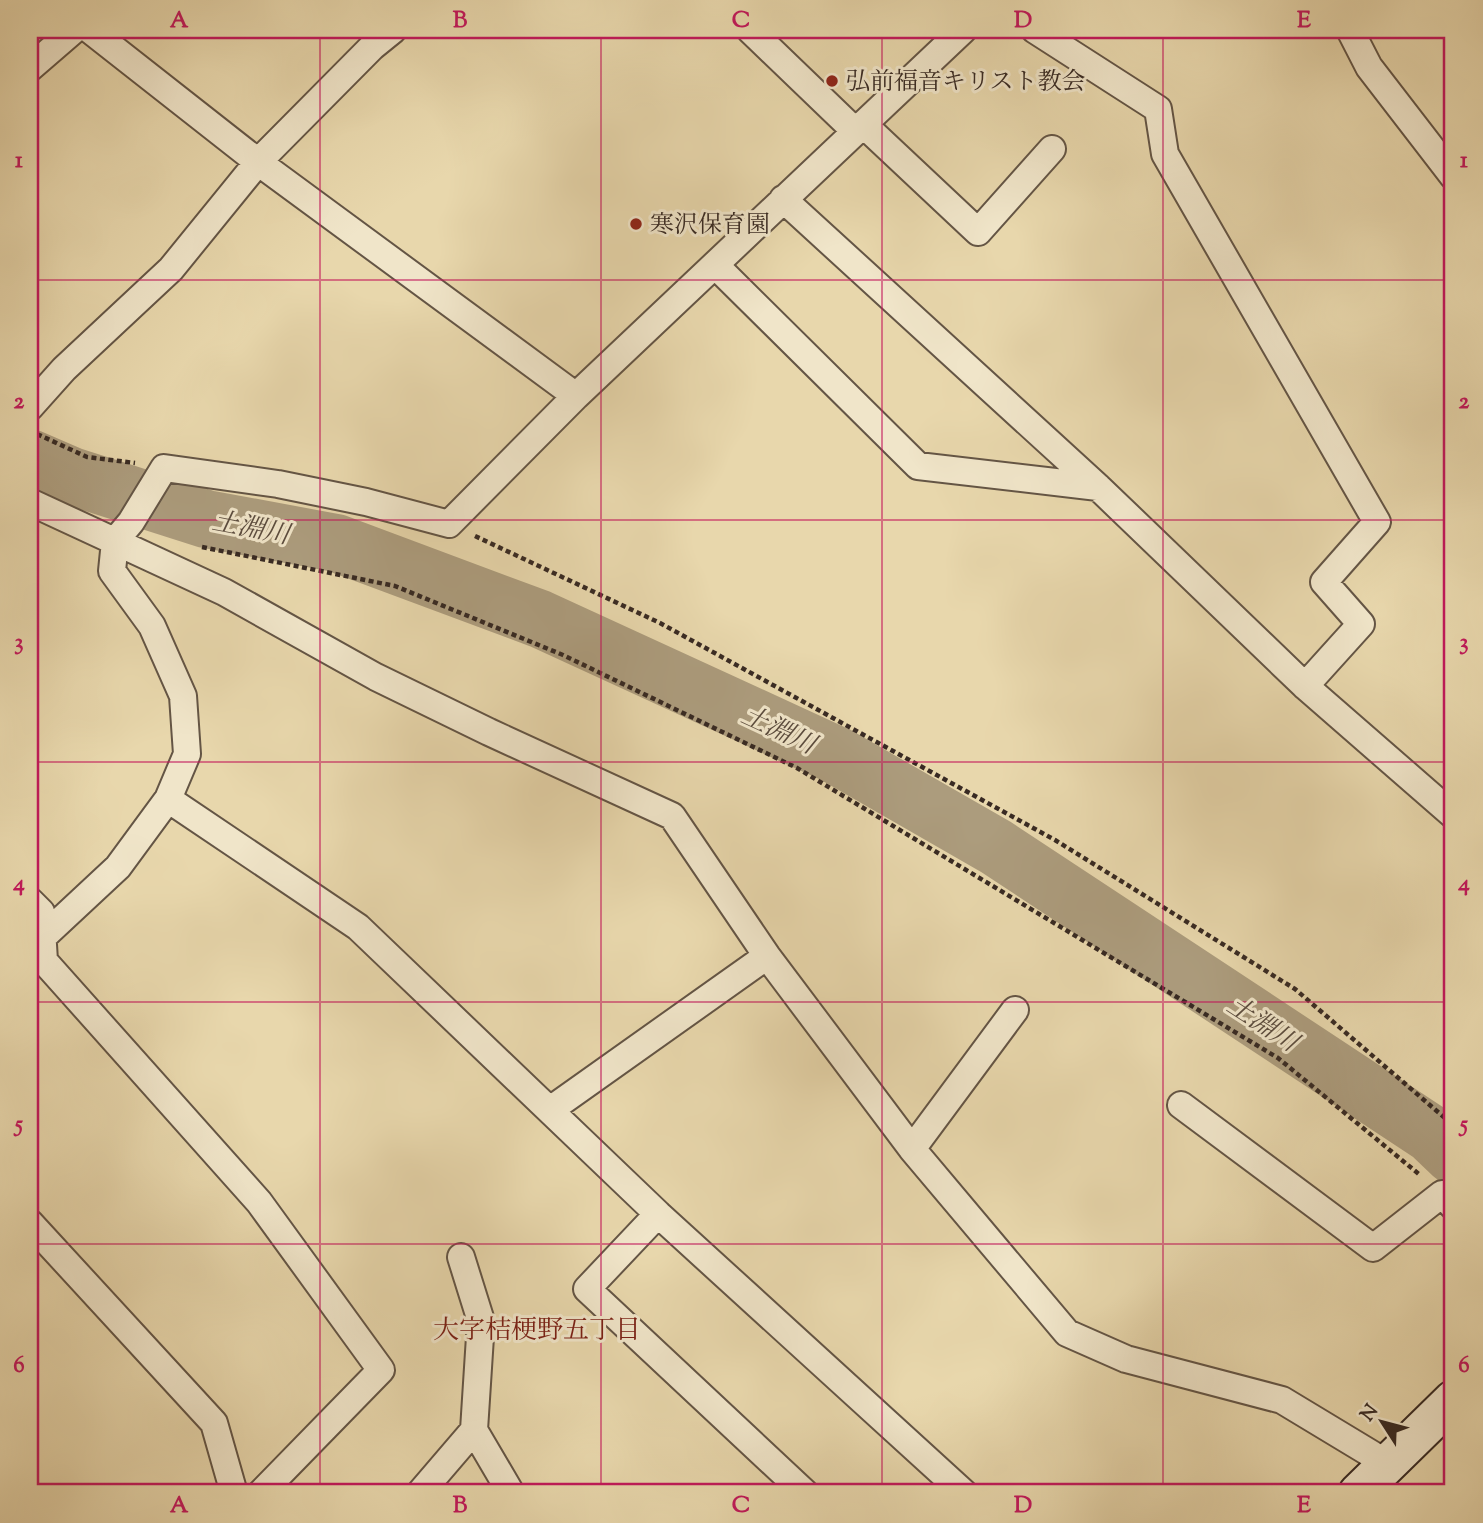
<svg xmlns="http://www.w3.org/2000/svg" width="1483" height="1523" viewBox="0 0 1483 1523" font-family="'Sorts Mill Goudy','Noto Serif JP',serif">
  <rect width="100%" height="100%" fill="#e8d7ac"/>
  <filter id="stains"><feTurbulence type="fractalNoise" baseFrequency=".00286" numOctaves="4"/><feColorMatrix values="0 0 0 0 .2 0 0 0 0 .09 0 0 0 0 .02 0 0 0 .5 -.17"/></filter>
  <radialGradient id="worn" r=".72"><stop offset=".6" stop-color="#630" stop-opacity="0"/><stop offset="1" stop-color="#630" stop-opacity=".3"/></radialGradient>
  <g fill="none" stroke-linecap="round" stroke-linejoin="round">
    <path stroke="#ac9c7d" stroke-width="58" d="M30 458 74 477 206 519 336 543 540 619 836 755 996 847 1431 1134 1453 1155"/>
    <defs>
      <path id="minor" d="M90 30 258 162 576 396
        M750 30 855 131
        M1035 30 1158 109 1165 154 1377 522 1324 582 1361 624 1305 686
        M1350 30 1369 67 1453 176
        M30 68 74 30
        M863 124 978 232 1052 149
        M783 199 1098 487 1305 686 1453 815
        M715 265 918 466 1098 487
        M30 407 64 369 171 269 258 162 372 47 393 30
        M30 502 224 592 376 677 489 732 672 816 767 956 912 1149 1067 1333 1126 1359 1282 1400 1388 1464
        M168 799 358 927 658 1214 964 1493
        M30 901 41 912 44 961 259 1202 381 1370 261 1493
        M30 949 118 867 168 799 187 754 183 696 152 626 112 571 115 541 131 522 164 468 278 484 366 502 449 524 576 396 963 30
        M1181 1105 1373 1248 1442 1194 1453 1206
        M550 1110 767 956
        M912 1149 1015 1010
        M658 1214 587 1289 805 1493
        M30 1223 214 1423 234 1493
        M461 1257 481 1321 474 1430 511 1493
        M420 1493 474 1430"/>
      <path id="secondary" d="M1358 1493 1453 1400"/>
    </defs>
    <use href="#minor" stroke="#645545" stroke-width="30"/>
    <use href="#secondary" stroke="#382a23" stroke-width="42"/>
    <path stroke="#382a23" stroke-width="4.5" stroke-dasharray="5 3.5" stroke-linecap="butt" d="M37 434 87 457 135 463
      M475 536 660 623 1055 840 1295 989 1453 1125
      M202 547 395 586 563 655 797 768 1278 1058 1420 1175"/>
    <use href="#minor" stroke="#f0e5c9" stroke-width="26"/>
    <use href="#secondary" stroke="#f0e5c9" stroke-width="38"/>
  </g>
  <path fill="none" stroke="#c2185b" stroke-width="2" stroke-opacity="0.55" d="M320 30V1493M601 30V1493M882 30V1493M1163 30V1493M30 280H1453M30 520H1453M30 762H1453M30 1002H1453M30 1244H1453"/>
  <g fill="#8f2418" stroke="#f0e5c9" stroke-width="2.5">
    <circle cx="832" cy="81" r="7"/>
    <circle cx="636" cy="224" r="7"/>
  </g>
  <g text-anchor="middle" stroke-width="6" stroke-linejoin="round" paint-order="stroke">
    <g font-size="24" fill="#382a23" stroke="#f0e5c9" text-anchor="start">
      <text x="846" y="89">弘前福音キリスト教会</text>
      <text x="650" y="232">寒沢保育園</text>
    </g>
    <g font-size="26" font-style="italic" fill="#5b4c3e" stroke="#f0e5c9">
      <text transform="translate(251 527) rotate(11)" y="9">土淵川</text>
      <text transform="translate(779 729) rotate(25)" y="9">土淵川</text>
      <text transform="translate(1263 1023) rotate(33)" y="9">土淵川</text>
    </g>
    <g font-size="26" fill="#7a1f14" stroke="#f0e5c9">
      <text x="537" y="1338">大字桔梗野五丁目</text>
    </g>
  </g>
  <rect width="1483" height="1523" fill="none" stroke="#e8d7ac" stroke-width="77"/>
  <g transform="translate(1382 1422) rotate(306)" stroke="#f0e5c9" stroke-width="5" paint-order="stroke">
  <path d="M0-5L12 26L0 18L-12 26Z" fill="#382a23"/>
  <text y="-10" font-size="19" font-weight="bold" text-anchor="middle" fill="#382a23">N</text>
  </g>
  <rect x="38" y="38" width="1406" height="1446" fill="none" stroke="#c2185b" stroke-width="2.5"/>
  <g font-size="23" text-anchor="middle" font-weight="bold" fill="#c2185b">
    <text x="179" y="27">A</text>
    <text x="460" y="27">B</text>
    <text x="741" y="27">C</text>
    <text x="1023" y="27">D</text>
    <text x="1304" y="27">E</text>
    <text x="19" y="167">1</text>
    <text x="1464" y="167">1</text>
    <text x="19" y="408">2</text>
    <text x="1464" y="408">2</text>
    <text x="19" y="649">3</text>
    <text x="1464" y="649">3</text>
    <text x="19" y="890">4</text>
    <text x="1464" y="890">4</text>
    <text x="19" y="1131">5</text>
    <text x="1464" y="1131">5</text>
    <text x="19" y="1372">6</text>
    <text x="1464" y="1372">6</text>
    <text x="179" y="1512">A</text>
    <text x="460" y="1512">B</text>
    <text x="741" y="1512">C</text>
    <text x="1023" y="1512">D</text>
    <text x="1304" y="1512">E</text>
  </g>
  <rect width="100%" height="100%" filter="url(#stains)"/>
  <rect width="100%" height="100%" fill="url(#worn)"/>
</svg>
